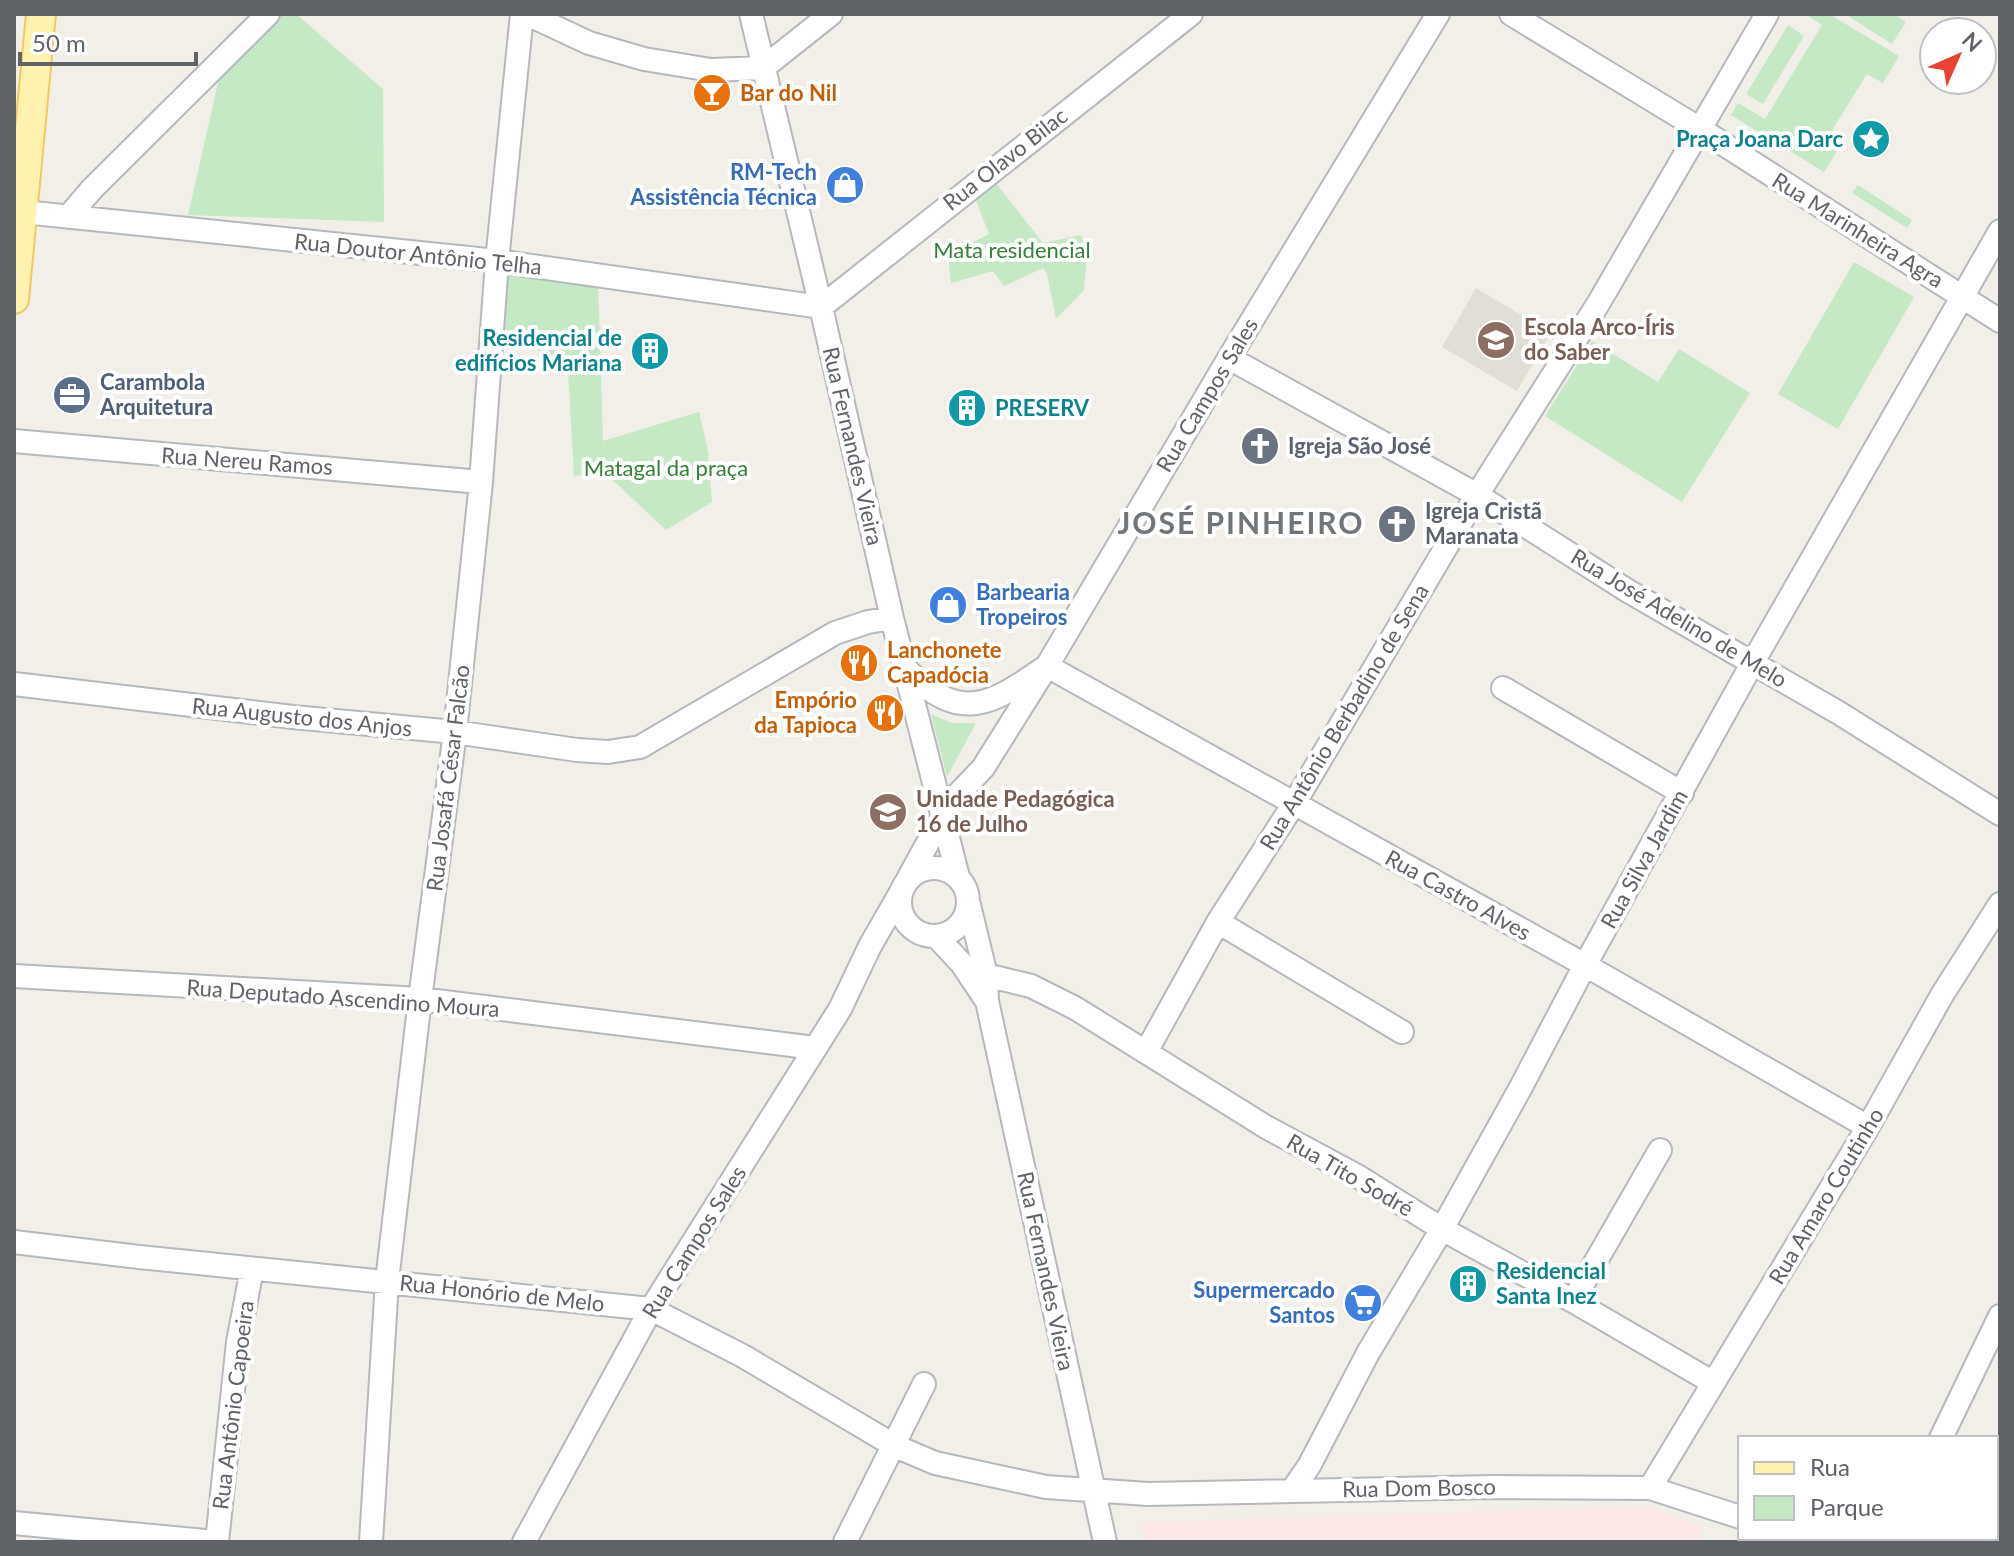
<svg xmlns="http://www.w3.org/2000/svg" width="2014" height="1556" viewBox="0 0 2014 1556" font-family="Lato,sans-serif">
  <rect width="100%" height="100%" fill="#f1efe8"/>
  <path fill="#e1ded6" d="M1476 288 1551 333 1517 391 1442 347Z"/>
  <path fill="#fce8e6" d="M1646 1507 1701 1526 1700 1542H1146L1141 1522Z"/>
  <path fill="#c5e8c5" d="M283 14H296L383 89 384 222 188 215 220 74Z
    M1805 14H1829L1899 56 1883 83 1867 74 1832 130 1845 138 1824 172 1731 115 1738 103 1765 119 1822 25Z
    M1845 14H1894L1906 22 1892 44Z
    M1788 25 1804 36 1763 104 1746 94Z
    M992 178 1043 243 1081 235 1087 254 1084 290 1056 319 1047 274 1043 268 1004 286 993 271 951 283 948 255 989 234 973 193Z
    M1858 185 1912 220 1907 228 1852 193Z
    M1854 262 1914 297 1838 429 1778 394Z
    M503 268 598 281 603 441 699 412 708 451 712 502 666 530 605 473 574 476 568 370 498 324Z
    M1592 341 1658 382 1679 349 1750 393 1682 502 1545 416Z
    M931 714 951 723H976L947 777Z"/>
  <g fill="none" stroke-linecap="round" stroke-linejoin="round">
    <defs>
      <path id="minor" d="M527 14 589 43 644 59 711 70 763 68 831 14
        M751 14 821 307 892 618 958 877
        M1511 14 1700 129 2000 321
        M14 211 497 261 821 307 1191 14
        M68 217 92 189 268 14
        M1229 358 1477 495 1628 591 1839 713 2000 814
        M14 441 481 482
        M905 668C960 725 991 705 1047 666L1585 965 1868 1127
        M14 684 293 717 455 732 577 750 608 752 640 747 835 633 868 622 892 618
        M1503 688 1682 793
        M942 811 983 768 1047 666 1229 358 1438 14
        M900 902a34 34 0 1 1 68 0a34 34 0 1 1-68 0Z
        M908 879 942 817
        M969 905 986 975 987 1001 1105 1542
        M1218 922 1402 1032
        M936 936 962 964 986 1000
        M986 975 1031 986 1075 1008 1266 1127 1359 1177 1442 1229 1573 1301 1712 1382
        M14 976 420 999 815 1048
        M1146 1052 1218 922 1295 802 1477 495 1598 304 1767 14
        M14 1242 139 1257 651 1309 743 1356 895 1446 935 1463 1046 1487 1148 1494 1493 1487 1650 1488 1740 1517
        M1573 1301 1660 1150
        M1941 1438 2000 1316
        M1650 1488 1868 1127 1942 995 2000 904
        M1293 1489 1309 1466 1368 1353 1442 1229 1521 1087 1585 965 1753 662 2000 231
        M14 1523 216 1542
        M1807 1538 1821 1542
        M217 1542 238 1342 252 1269
        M371 1542 387 1281 420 999 455 732 481 482 497 261 522 14
        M524 1542 651 1309 840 1009 870 946 901 892
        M845 1542 924 1384
        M1890 1542 1892 1538"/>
      <path id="major" d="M14 299 41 14"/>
    </defs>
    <use href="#minor" stroke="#b5b8bc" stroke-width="26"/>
    <use href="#major" stroke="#f2c960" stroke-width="32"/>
    <use href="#minor" stroke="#fff" stroke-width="22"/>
    <use href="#major" stroke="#fff2af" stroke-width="28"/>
  </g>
  <defs>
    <symbol id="bar-disc" viewBox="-11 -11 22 22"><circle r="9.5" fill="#e8710a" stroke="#fff"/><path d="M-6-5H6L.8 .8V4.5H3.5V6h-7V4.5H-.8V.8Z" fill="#fff"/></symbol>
    <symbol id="sight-disc" viewBox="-11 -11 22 22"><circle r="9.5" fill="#0f9aa8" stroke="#fff"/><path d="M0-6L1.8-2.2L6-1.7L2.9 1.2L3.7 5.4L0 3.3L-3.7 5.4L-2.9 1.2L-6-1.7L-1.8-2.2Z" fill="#fff"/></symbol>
    <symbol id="shop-disc" viewBox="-11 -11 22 22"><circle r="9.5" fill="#3f7fe0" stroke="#fff"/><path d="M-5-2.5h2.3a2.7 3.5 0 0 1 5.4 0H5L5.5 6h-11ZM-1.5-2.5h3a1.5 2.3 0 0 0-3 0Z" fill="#fff"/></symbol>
    <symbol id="school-disc" viewBox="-11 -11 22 22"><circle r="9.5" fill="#8d6e63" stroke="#fff"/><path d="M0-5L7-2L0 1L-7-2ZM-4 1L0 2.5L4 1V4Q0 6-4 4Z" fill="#fff"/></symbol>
    <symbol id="building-disc" viewBox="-11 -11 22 22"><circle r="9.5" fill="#0f9aa8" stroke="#fff"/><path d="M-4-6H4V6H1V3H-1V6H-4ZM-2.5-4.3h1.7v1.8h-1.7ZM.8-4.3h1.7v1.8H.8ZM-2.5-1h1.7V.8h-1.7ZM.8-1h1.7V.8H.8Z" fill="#fff"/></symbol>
    <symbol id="office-disc" viewBox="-11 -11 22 22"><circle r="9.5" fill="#5c6f8a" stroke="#fff"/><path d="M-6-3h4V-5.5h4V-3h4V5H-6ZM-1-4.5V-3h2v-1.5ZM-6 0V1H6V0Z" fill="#fff"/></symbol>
    <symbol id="church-disc" viewBox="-11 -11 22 22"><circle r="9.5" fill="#6b7280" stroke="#fff"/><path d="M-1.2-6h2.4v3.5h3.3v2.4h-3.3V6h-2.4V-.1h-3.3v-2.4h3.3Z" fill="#fff"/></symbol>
    <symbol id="restaurant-disc" viewBox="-11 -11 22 22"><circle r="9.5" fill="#e8710a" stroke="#fff"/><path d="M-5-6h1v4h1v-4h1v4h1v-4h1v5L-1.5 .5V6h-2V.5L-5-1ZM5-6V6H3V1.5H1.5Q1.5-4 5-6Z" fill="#fff"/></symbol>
    <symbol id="supermarket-disc" viewBox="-11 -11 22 22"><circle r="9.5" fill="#3f7fe0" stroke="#fff"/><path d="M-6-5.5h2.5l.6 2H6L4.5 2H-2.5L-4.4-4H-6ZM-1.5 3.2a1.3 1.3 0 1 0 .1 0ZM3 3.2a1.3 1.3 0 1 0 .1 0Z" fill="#fff"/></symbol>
  </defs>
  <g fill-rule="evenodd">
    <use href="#bar-disc" x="690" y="71" width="44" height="44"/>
    <use href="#sight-disc" x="1849" y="117" width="44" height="44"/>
    <use href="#shop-disc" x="823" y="163" width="44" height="44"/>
    <use href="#school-disc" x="1474" y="318" width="44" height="44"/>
    <use href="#building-disc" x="628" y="329" width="44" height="44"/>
    <use href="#office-disc" x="50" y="373" width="44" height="44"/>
    <use href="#building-disc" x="945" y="386" width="44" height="44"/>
    <use href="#church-disc" x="1238" y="424" width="44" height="44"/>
    <use href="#church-disc" x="1375" y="502" width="44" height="44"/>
    <use href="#shop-disc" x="926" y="583" width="44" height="44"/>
    <use href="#restaurant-disc" x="837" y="641" width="44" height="44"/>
    <use href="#restaurant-disc" x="863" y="691" width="44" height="44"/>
    <use href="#school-disc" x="866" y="790" width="44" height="44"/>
    <use href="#building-disc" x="1446" y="1262" width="44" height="44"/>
    <use href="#supermarket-disc" x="1341" y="1281" width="44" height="44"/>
  </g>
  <g text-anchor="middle" stroke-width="8" stroke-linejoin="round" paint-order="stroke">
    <g font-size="22" font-weight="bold" fill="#c56008" stroke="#fff" text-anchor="start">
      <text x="740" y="101">Bar do Nil</text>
      <text x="887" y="658">Lanchonete<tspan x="887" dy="25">Capadócia</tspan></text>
      <text x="857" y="708" text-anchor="end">Empório<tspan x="857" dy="25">da Tapioca</tspan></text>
    </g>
    <g font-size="22" font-weight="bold" fill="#0d838f" stroke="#fff" text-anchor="end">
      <text x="1843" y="147">Praça Joana Darc</text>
      <text x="622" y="346">Residencial de<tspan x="622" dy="25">edifícios Mariana</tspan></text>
      <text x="995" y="416" text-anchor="start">PRESERV</text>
      <text x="1496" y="1279" text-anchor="start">Residencial<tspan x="1496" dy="25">Santa Inez</tspan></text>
    </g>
    <g font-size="22" fill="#5f6368" stroke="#fff">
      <text transform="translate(1005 159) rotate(-38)" y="8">Rua Olavo Bilac</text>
      <text transform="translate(1858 230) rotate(32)" y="8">Rua Marinheira Agra</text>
      <text transform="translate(418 254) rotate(6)" y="8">Rua Doutor Antônio Telha</text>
      <text transform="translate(1207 395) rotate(-59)" y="8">Rua Campos Sales</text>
      <text transform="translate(853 446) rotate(77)" y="8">Rua Fernandes Vieira</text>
      <text transform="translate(247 461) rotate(4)" y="8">Rua Nereu Ramos</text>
      <text transform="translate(1679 618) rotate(31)" y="8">Rua José Adelino de Melo</text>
      <text transform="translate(302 717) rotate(6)" y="8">Rua Augusto dos Anjos</text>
      <text transform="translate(1344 717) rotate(-59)" y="8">Rua Antônio Berbadino de Sena</text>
      <text transform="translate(448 778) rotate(-83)" y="8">Rua Josafá César Falcão</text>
      <text transform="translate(1644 859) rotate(-61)" y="8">Rua Silva Jardim</text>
      <text transform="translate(1458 895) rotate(29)" y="8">Rua Castro Alves</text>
      <text transform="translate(343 998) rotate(4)" y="8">Rua Deputado Ascendino Moura</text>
      <text transform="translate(1350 1175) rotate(30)" y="8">Rua Tito Sodré</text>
      <text transform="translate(1826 1196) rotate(-59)" y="8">Rua Amaro Coutinho</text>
      <text transform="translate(694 1242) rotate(-58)" y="8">Rua Campos Sales</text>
      <text transform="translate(1046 1271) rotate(78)" y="8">Rua Fernandes Vieira</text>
      <text transform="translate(502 1293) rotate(6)" y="8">Rua Honório de Melo</text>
      <text transform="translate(233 1405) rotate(-83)" y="8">Rua Antônio Capoeira</text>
      <text transform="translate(1419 1488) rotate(-1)" y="8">Rua Dom Bosco</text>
    </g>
    <g font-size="22" font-weight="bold" fill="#366cbe" stroke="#fff" text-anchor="end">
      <text x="817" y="180">RM-Tech<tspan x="817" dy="25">Assistência Técnica</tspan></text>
      <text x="976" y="600" text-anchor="start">Barbearia<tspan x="976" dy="25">Tropeiros</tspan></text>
      <text x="1335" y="1298">Supermercado<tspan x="1335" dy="25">Santos</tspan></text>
    </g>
    <g font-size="22" fill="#348238" stroke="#fff">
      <text x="1012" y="258">Mata residencial</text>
      <text x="666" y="476">Matagal da praça</text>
    </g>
    <g font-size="22" font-weight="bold" fill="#785e54" stroke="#fff" text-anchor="start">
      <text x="1524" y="335">Escola Arco-Íris<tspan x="1524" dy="25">do Saber</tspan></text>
      <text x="916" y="807">Unidade Pedagógica<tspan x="916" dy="25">16 de Julho</tspan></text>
    </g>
    <g font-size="22" font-weight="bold" fill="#4e5e75" stroke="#fff" text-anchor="start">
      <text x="100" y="390">Carambola<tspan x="100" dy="25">Arquitetura</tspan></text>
    </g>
    <g font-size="22" font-weight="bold" fill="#5b616d" stroke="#fff" text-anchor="start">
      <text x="1288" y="454">Igreja São José</text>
      <text x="1425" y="519">Igreja Cristã<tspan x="1425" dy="25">Maranata</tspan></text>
    </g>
    <g font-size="30" font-weight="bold" letter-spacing="2" fill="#70757a" stroke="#fff">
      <text x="1241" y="534">JOSÉ PINHEIRO</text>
    </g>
  </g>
  <rect width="2014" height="1556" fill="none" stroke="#5f6368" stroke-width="32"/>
  <rect x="1738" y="1436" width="260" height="104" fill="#ffffff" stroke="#bfc1c3" stroke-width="2"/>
  <rect x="1754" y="1462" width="40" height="12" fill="#fff2af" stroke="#bfc1c3" stroke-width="2"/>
  <text x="1810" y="1476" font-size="24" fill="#5f6368">Rua</text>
  <rect x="1754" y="1496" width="40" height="24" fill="#c5e8c5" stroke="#bfc1c3" stroke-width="2"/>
  <text x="1810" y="1516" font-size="24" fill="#5f6368">Parque</text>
  <g transform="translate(1958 56) rotate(45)"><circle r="38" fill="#ffffff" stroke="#bfc1c3" stroke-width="2"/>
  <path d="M0-6L14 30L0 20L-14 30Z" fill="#ea4335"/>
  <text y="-12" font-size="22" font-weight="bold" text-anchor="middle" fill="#5f6368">N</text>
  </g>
  <path d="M20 52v12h176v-12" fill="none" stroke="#5f6368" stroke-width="4"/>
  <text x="32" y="52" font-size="24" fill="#5f6368" stroke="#ffffff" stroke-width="6" paint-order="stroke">50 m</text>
</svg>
